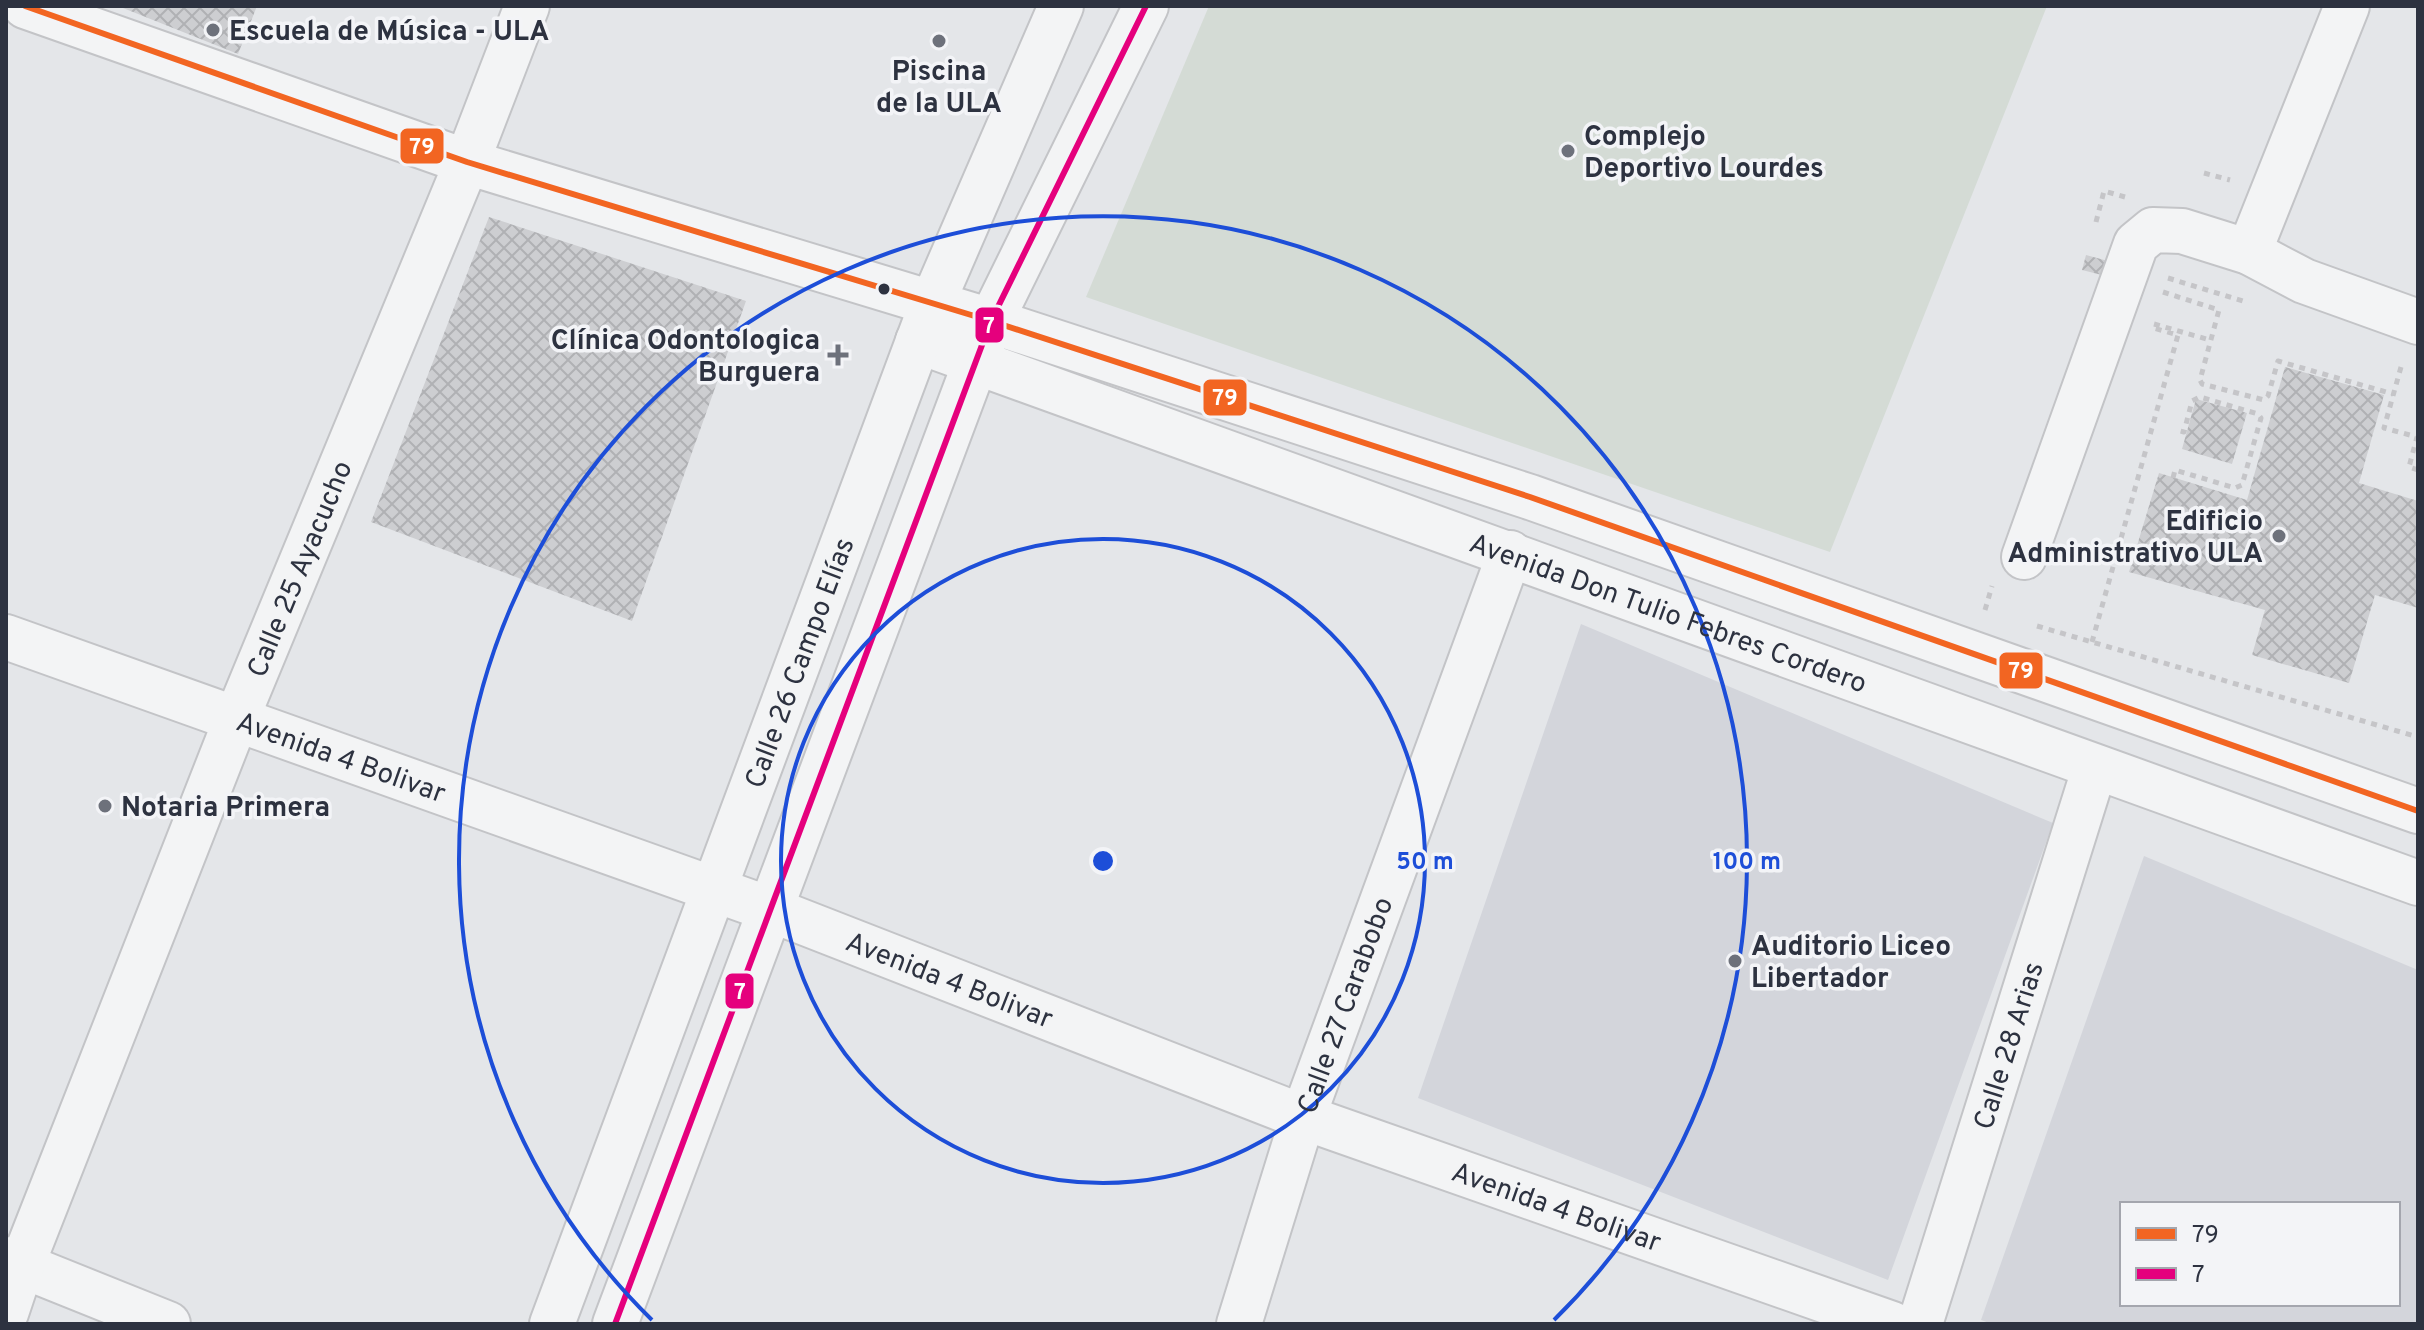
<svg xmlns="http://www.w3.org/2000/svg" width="2424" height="1330" viewBox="0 0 2424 1330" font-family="Overpass,sans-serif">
  <defs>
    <pattern id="building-cross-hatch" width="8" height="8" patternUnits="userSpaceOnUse" patternTransform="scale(2)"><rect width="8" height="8" fill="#cdced1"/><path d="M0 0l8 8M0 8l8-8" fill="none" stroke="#b0b1b4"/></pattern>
  </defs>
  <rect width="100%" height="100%" fill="#e4e6e9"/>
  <path fill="#d3d5db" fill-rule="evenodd" d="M1581 624 2053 823 1888 1280 1418 1098Z
    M2144 856 2418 970V1324H1992L1981 1320ZM2122 1204H2398V1304H2122Z"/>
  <path fill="#d4dbd5" d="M1209 6H2047L1830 552 1086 297Z"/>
  <path fill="url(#building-cross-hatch)" d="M118 6H257L238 54Z
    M489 217 746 301 632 621 371 522Z
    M2086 255 2108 261 2110 277 2082 270Z
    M2285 367 2384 395 2359 483 2418 501V608L2375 595 2349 683 2252 655 2265 610 2129 572 2159 473 2247 500Z
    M2196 399 2247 413 2232 464 2182 449Z"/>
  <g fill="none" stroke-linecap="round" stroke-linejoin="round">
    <defs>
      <g id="minor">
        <path d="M25 6 467 162 991 321 1530 497 2418 811"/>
        <path d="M2249 252 2347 6"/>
        <path id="s1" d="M918 341 2418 883"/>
        <path d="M2024 557 2136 244 2153 230 2182 231 2249 252 2304 281 2418 322"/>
        <path id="s2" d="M6 637 772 910 1303 1117 1892 1324"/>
        <path d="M6 1259 168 1324"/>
        <path id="s3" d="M6 1313 22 1265 236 720 467 162 527 6"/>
        <path id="s4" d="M552 1324 932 304 1061 6"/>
        <path d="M615 1324 991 321 1146 6"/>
        <path id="s5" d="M1239 1324 1303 1117 1510 553"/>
        <path id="s6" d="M1920 1324 2095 767"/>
      </g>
    </defs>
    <use href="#minor" stroke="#c3c4c7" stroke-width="48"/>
    <path stroke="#c5c5c8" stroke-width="5" stroke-dasharray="6 6" stroke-linecap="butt" d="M2204 173 2230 180
      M2096 222 2104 191 2125 197
      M2168 278 2243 301
      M2163 292 2219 310 2200 380 2202 384 2264 400 2268 396 2278 361 2393 394
      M2154 324 2210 340
      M2401 367 2384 428 2417 437 2409 467 2418 470
      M2173 478 2175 470 2235 488 2242 485 2261 418 2258 414 2200 397 2192 401 2184 432 2176 430
      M1985 610 1992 586
      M2037 626 2418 737
      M2092 642 2178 335 2150 327"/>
    <use href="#minor" stroke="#f3f4f5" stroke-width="44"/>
    <defs>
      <path id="bus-1" d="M25 6 467 162 991 321 1530 497 2418 811"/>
      <path id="bus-2" d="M615 1324 991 321 1146 6"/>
    </defs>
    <use href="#bus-1" stroke="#f3f4f7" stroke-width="12"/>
    <use href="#bus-2" stroke="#f3f4f7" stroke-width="12"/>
    <use href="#bus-1" stroke="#f26522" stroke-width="6"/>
    <use href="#bus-2" stroke="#e5007d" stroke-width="6"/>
  </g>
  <g fill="none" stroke="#1d4ed8" stroke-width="4">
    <circle cx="1103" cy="861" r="322"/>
    <path d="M652 1320A644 644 0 1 1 1554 1320"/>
  </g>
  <g fill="#6d717b" stroke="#f3f4f7" stroke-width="3">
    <circle cx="213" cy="30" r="8"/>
    <circle cx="939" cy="41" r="8"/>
    <circle cx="1568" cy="151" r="8"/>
    <path d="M834 343h8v8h8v8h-8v8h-8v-8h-8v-8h8z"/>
    <circle cx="2279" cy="536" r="8"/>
    <circle cx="105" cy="806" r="8"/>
    <circle cx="1735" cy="961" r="8"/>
  </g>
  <circle fill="#2d3240" stroke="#f3f4f7" stroke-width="3" cx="884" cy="289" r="7"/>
  <g text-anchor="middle" stroke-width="7" stroke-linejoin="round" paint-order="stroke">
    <g font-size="28" font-weight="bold" fill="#2d3240" stroke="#f3f4f7" text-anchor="start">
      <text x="229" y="40">Escuela de Música - ULA</text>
      <text x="939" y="80" text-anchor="middle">Piscina<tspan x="939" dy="32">de la ULA</tspan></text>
      <text x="1584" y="145">Complejo<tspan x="1584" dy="32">Deportivo Lourdes</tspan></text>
      <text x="820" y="349" text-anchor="end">Clínica Odontologica<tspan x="820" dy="32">Burguera</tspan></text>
      <text x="2263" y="530" text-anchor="end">Edificio<tspan x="2263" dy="32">Administrativo ULA</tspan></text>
      <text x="121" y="816">Notaria Primera</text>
      <text x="1751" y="955">Auditorio Liceo<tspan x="1751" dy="32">Libertador</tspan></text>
    </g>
    <g font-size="28" fill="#2d3240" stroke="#f3f4f7">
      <text dy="10" stroke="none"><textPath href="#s3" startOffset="800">Calle 25 Ayacucho</textPath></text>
      <text dy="10" stroke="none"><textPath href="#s1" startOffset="798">Avenida Don Tulio Febres Cordero</textPath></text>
      <text dy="10" stroke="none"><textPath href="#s4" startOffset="706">Calle 26 Campo Elías</textPath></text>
      <text dy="10" stroke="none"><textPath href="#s2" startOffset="356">Avenida 4 Bolivar</textPath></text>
      <text dy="10" stroke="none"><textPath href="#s2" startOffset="1004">Avenida 4 Bolivar</textPath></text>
      <text dy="10" stroke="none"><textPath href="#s5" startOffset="336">Calle 27 Carabobo</textPath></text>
      <text dy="10" stroke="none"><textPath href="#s6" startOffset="292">Calle 28 Arias</textPath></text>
      <text dy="10" stroke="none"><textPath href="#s2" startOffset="1652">Avenida 4 Bolivar</textPath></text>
    </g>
  </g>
  <circle cx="1103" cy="861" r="12" fill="#1d4ed8" stroke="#f3f4f7" stroke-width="4"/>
  <g font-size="24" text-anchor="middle" font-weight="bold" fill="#1d4ed8" stroke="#f3f4f7" stroke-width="7" stroke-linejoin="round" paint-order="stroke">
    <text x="1425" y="869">50 m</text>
    <text x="1747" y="869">100 m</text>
  </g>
  <g stroke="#f3f4f7" stroke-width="3">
    <rect x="399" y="127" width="46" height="38" rx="8" fill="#f26522"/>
    <rect x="974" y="306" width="31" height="38" rx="8" fill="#e5007d"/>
    <rect x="1202" y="378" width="46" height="39" rx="8" fill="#f26522"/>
    <rect x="1998" y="651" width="46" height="39" rx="8" fill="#f26522"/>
    <rect x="724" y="972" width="31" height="38" rx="8" fill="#e5007d"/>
  </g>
  <g font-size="22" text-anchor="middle" font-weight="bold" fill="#fff">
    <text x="422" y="154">79</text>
    <text x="989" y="333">7</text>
    <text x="1225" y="405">79</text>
    <text x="2021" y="678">79</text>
    <text x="740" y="999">7</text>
  </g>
  <rect width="2424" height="1330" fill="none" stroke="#2d3240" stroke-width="16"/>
  <rect x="2120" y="1202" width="280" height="104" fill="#f3f4f7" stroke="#a4a6ae" stroke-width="2"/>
  <rect x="2136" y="1228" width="40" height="12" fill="#f26522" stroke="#a4a6ae" stroke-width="2"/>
  <text x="2192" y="1242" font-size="24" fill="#2d3240">79</text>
  <rect x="2136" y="1268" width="40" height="12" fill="#e5007d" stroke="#a4a6ae" stroke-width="2"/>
  <text x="2192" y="1282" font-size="24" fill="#2d3240">7</text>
</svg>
